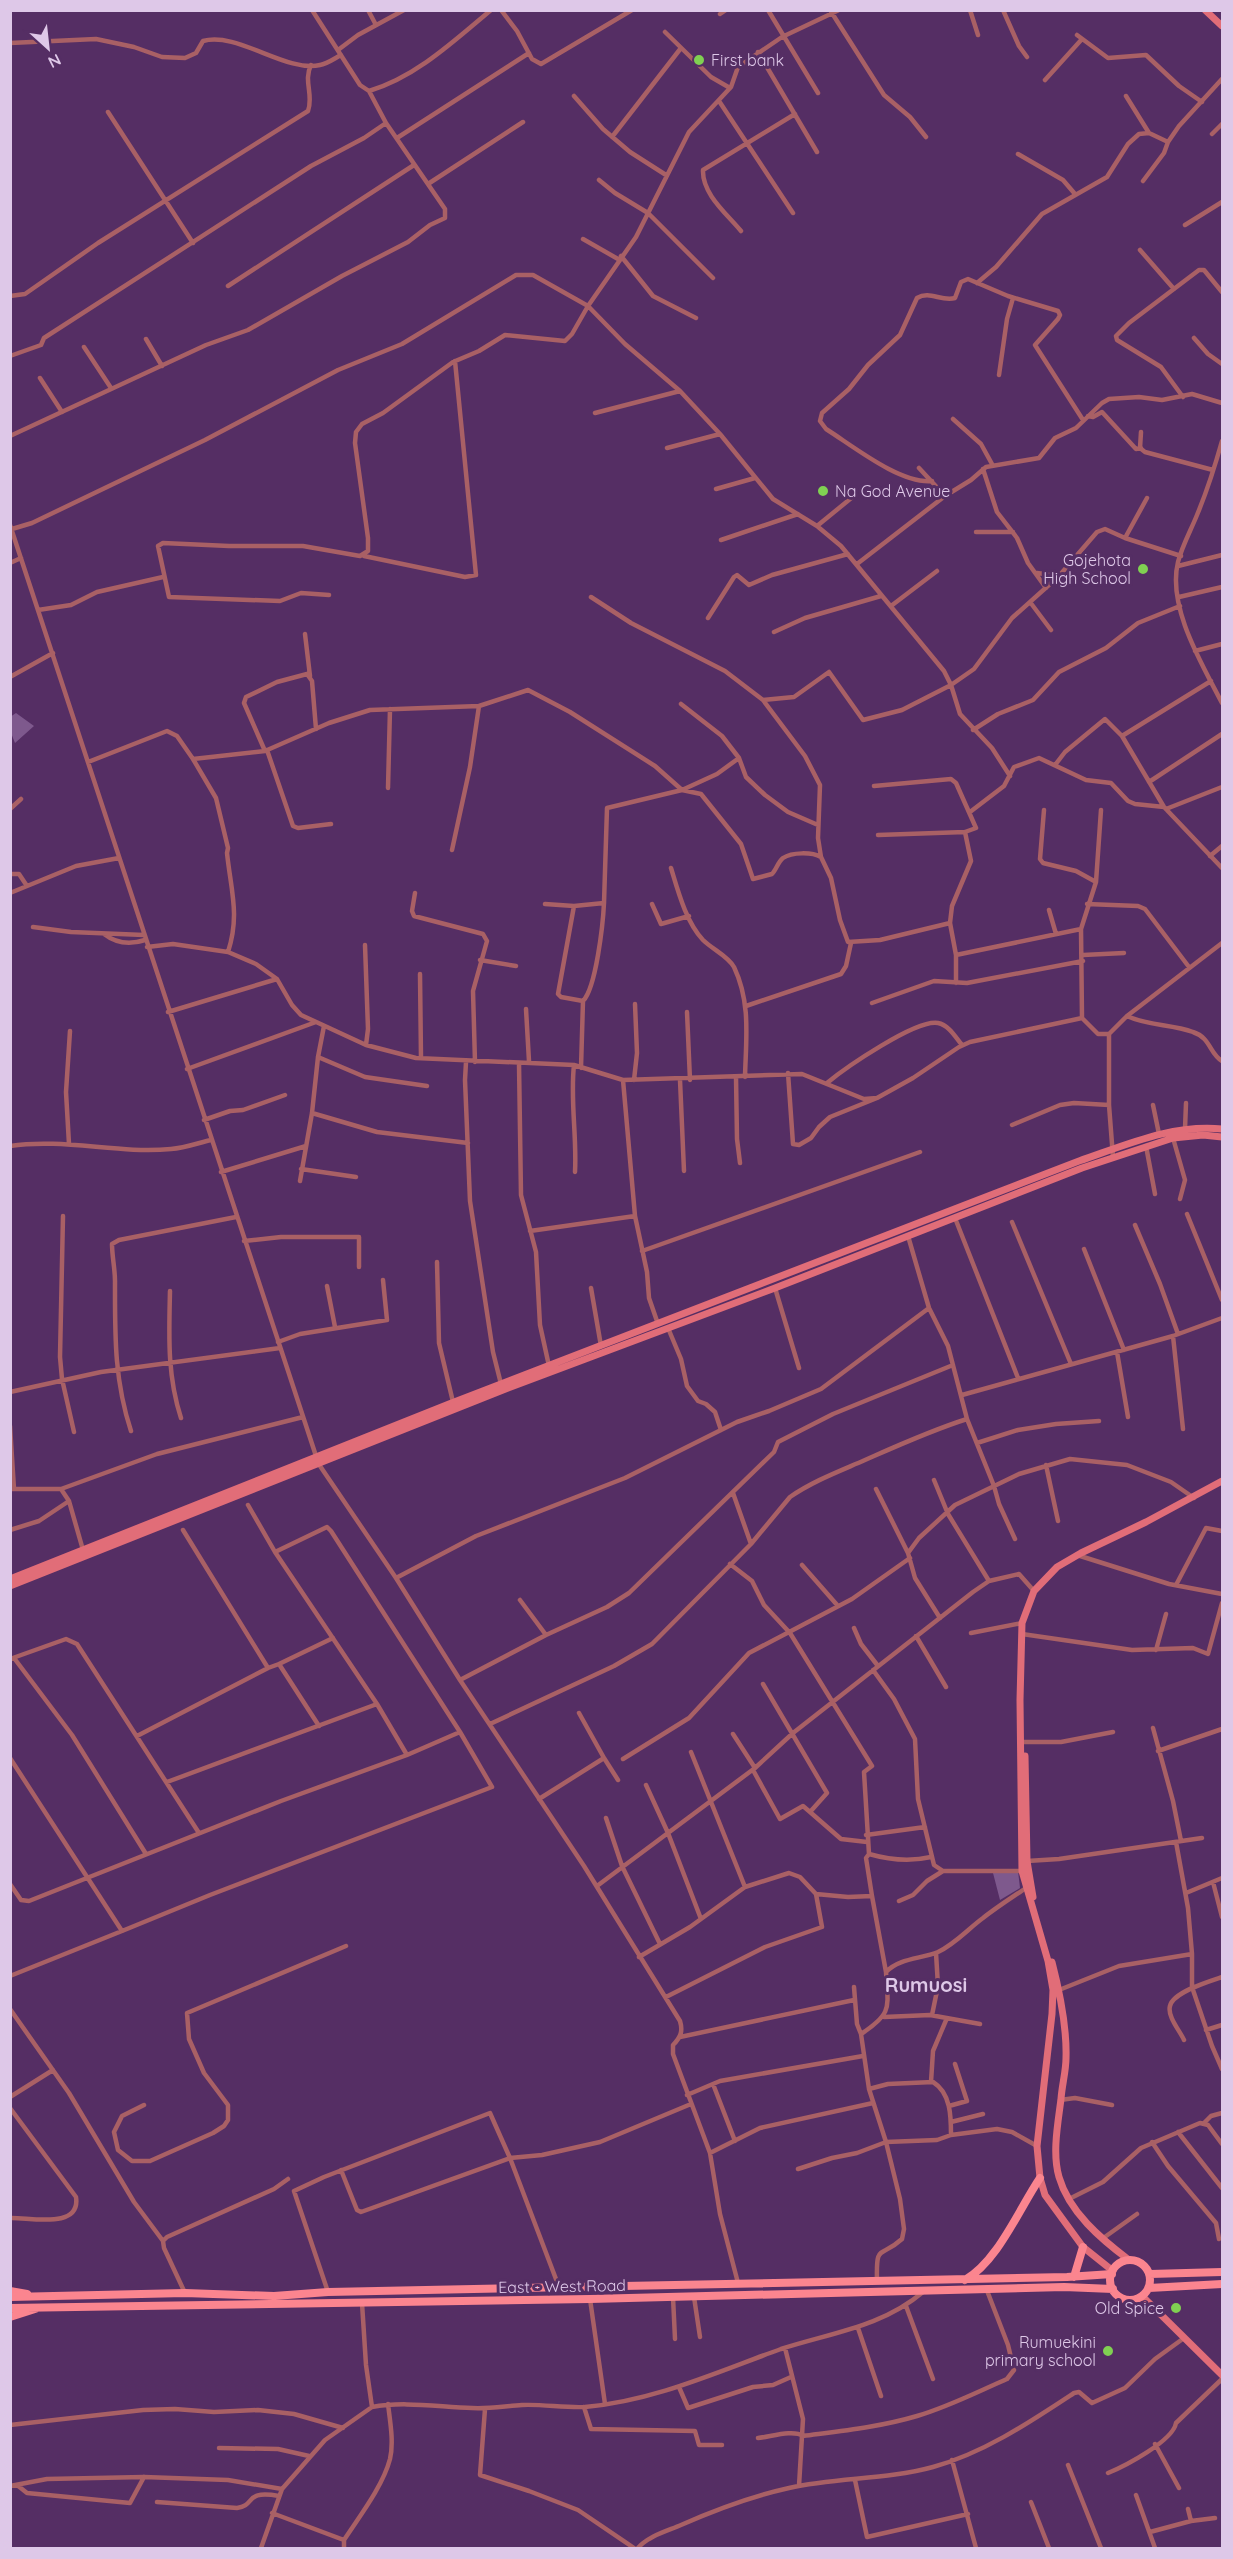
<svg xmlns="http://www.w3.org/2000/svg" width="1233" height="2559" viewBox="0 0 1233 2559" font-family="Quicksand,sans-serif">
  <rect width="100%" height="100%" fill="#552e64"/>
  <path fill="#7e598d" d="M16 713 34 726 15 743 11 733 10 717Z
    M1018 1871 1020 1888 1000 1900 993 1873Z"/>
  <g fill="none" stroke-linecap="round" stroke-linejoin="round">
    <path stroke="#a96065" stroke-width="4.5" d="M368 10 376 25
      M501 10 517 31 532 59 541 64 632 10
      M768 10 818 93
      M830 10 884 95 910 117 926 137
      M970 10 978 35
      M1003 10 1019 46 1027 57
      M720 14 726 10
      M665 32 711 77 730 88
      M1077 35 1108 58 1146 55 1179 86 1202 102
      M10 43 96 39 134 47 162 57 185 58 196 53 203 41C237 31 286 73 320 65 327 64 335 58 341 55
      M338 50 358 35 404 10
      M758 52 817 152
      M1045 80 1082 39
      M369 91C416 77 454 41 491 10
      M574 96 603 129 630 152 666 175
      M1126 96 1149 133
      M719 101 793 213
      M108 112 193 243
      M1212 134 1222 124
      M612 137 681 48
      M397 138 529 53
      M1018 154 1063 180 1075 194
      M599 180 615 193 648 213 713 278
      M1143 181 1164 153 1168 142 1179 126 1222 79
      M428 184 523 122
      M1185 225 1222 202
      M741 231C727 214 702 194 703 170L795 114
      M583 239 618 259
      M1140 250 1174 289
      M621 256 653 296 696 318
      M977 283 996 267 1042 214 1107 177 1128 144 1139 134 1149 133 1168 142
      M228 286 414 165
      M10 296 25 294 98 243 308 111C314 95 303 81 311 65
      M1194 338 1208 354 1222 364
      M146 339 162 366
      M84 347 111 388
      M10 356 41 345 44 338 311 166 364 138 386 123
      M999 375 1007 319 1013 298
      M40 378 62 412
      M1183 397 1161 367 1117 340 1116 336 1129 323 1199 270H1204L1222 292
      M595 413 680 391
      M1088 416 1093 417 1102 412 1136 449 1141 448
      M953 419 981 444 992 464
      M1141 432 1140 448 1145 452 1213 470
      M10 436 206 345 248 330 342 276 408 242 430 225 445 218V209L386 123 369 91 360 85 312 10
      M1222 441C1215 466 1207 491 1197 515 1191 530 1182 546 1178 562 1167 607 1202 664 1222 703
      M667 448 720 434
      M919 468 945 496 971 480 986 467 1039 458 1055 438 1076 428 1102 403 1109 399 1139 397 1162 400 1192 394 1222 403
      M983 469 997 512 1017 538 1028 563 1046 588
      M932 481C900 484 853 446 826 429L820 421 822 413 849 389 868 365 900 335 917 298C930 290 941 302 955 298L961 282 968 279 1008 296 1058 311 1060 315 1058 319 1035 345 1083 420
      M716 489 755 478
      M10 525 316 1456
      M817 526 855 495
      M12 529 32 523 205 440 338 370 402 344 516 275H533L588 306 636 237 689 132 731 87 738 67 782 37 839 10
      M976 532H1013
      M1125 538 1147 498
      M721 540 798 514
      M364 556 465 577 476 575 455 361
      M10 563 21 558
      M857 564 945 496
      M1178 566 1222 555
      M1037 573 1059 576
      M329 595 301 593 280 601 169 597 158 546 163 543 229 546H303L360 556 368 551V538L355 443 356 432 362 424 383 413 453 362 479 351 505 335 565 341 572 334 588 306 625 344 680 391 720 434 773 499 817 526 841 546 944 671 951 685 960 714 992 748 1010 776
      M591 597 631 623 725 671 763 700 805 756 820 785 818 838 821 857 831 878 840 920 848 942 880 940 950 923
      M1179 597 1222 587
      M1030 602 1051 630
      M891 606 937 571
      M38 610 71 605 97 592 163 577
      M708 618 734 577 737 575 749 585 772 575 848 554
      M774 632 805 618 881 596
      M305 634 310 676
      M1195 651 1222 644
      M10 677 53 653
      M1211 681 1122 736 1164 807 1222 868
      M763 700 794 697 829 672 863 720 902 710 951 685 974 669 1012 618 1059 576 1097 532 1105 529 1125 538 1181 556
      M681 704 722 736 739 758 746 777 765 795 788 812 818 825
      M973 730 998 714 1033 700 1059 672 1106 648 1138 623 1180 606
      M267 750 293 826 298 828 331 824
      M265 751 244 703 246 697 277 682 307 674 312 681 316 729
      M193 759 216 798 228 848 227 853C231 891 240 915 228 952
      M88 762 167 731 177 736 193 759 265 751 329 723 370 710 479 706 528 690 570 712 655 766 682 790 701 794 741 844 753 879 772 874C776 870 778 862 783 858 792 852 812 852 821 857
      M1055 765 1065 752 1105 719 1122 736
      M1149 782 1222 734
      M874 786 951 779 956 783 976 828 965 832 878 835
      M388 788 390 709
      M10 809 21 799
      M1166 809 1222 787
      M1044 810 1040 859 1043 863 1076 871 1096 882 1081 929 1082 1018
      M970 812 1004 786 1014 767 1039 758 1086 780 1111 783 1128 801 1135 804 1164 807
      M452 850 470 767 479 706
      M1210 856 1222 846
      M671 868C678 891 686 922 703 940 712 949 728 956 734 967 751 1003 746 1038 745 1077
      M10 874H19L27 886
      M1096 882 1101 810
      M10 893 76 866 119 858
      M415 893 412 911 414 916 483 934 487 941 473 991 475 1062
      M545 904 574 906 604 903 607 808 682 790 717 774 739 758
      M652 904 661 924 689 916
      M1087 904 1138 906 1145 909 1189 967
      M574 906 558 994 561 997 583 1001 581 1068
      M1049 910 1056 934
      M33 927 71 932 144 935
      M104 934C117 944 130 945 145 940
      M365 945 368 1029 366 1045
      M147 947 173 944 228 952 256 964 277 979 292 1005 301 1015 366 1045 416 1058 574 1065 623 1080 802 1074 864 1099 877 1098
      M956 955 1081 929
      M1083 955 1124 953
      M480 960 516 966
      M420 974 421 1058
      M956 983V955L950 923 952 906 971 861 965 832
      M583 1001C596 988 603 924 604 903
      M872 1003 934 981 967 983 1083 961
      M746 1006 841 974 846 966 851 943
      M526 1009 529 1061
      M168 1012 277 979
      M687 1012 690 1080
      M1127 1016C1148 1026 1172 1024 1193 1032 1211 1038 1209 1053 1222 1061
      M318 1057 365 1077 427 1086
      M466 1062 465 1080 470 1201 493 1352 501 1384
      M519 1063 521 1195 536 1252 540 1325 549 1366
      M574 1065C570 1100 577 1136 575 1172
      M187 1069 316 1022
      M788 1073 793 1144 799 1145 811 1138 819 1127 830 1117 877 1098 913 1078 959 1047 970 1042 1082 1018 1098 1034H1109
      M736 1077 737 1139 740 1163
      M623 1080 635 1216 647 1272 649 1298 658 1324
      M634 1080 637 1053 635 1004
      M680 1080 684 1171
      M827 1083C845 1068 916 1019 938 1023 949 1025 956 1038 962 1045
      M1153 1105 1159 1134
      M312 1113 377 1132 468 1143
      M204 1120 230 1111 243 1110 285 1095
      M1012 1125 1060 1105 1074 1103 1109 1105
      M1185 1129 1186 1103
      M1173 1138 1185 1180 1180 1199
      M69 1144 66 1092 70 1031
      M10 1146C64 1138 117 1154 171 1149 185 1148 198 1143 211 1140
      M1146 1146 1155 1194
      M1113 1157 1109 1105V1034L1127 1016 1222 943
      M301 1169 356 1177
      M221 1172 306 1146
      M300 1181 312 1113 318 1057 324 1026
      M1187 1214 1222 1300
      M63 1216 60 1357 62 1379 74 1432
      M955 1218 1018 1378
      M1012 1222 1071 1364
      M1135 1225 1160 1284 1178 1334
      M530 1231 635 1216
      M908 1236 929 1308 948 1346 967 1419 994 1486 999 1504 1015 1539
      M244 1241 281 1237H359V1267
      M1084 1249 1124 1350
      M642 1251 920 1152
      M437 1262 439 1343 453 1402
      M327 1286 335 1327
      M591 1288 601 1346
      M775 1288 799 1368
      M170 1291C169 1335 167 1375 181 1418
      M668 1328 681 1359 687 1386 698 1401 706 1404 715 1412 721 1430
      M1173 1336 1183 1429
      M278 1342 300 1334 387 1320 383 1280
      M1117 1352 1128 1417
      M10 1392 101 1372 280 1348
      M962 1395 1173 1336 1222 1318
      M10 1426 14 1489
      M131 1431C114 1379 115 1335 115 1281 115 1269 112 1256 112 1244L119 1240 236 1217
      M977 1443 1018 1430 1056 1424 1099 1421
      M318 1463 396 1578 460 1680 584 1866 680 2021C683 2031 681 2037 673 2045V2054L710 2153 720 2214 738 2283
      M1046 1465 1058 1521
      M934 1480 948 1514 989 1581
      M10 1489H61L69 1501 83 1550
      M61 1489 157 1454 303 1417
      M876 1489 908 1553
      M733 1493 751 1544
      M248 1505 275 1552
      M10 1530 39 1521 69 1501
      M183 1530 268 1668
      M1077 1555 1169 1584 1222 1594
      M730 1564 752 1581 764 1605 790 1633 872 1766 864 1772 869 1854C890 1860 909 1862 931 1857
      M802 1565 838 1606
      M396 1578 476 1536 625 1478 737 1422 769 1411 821 1389 929 1308
      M1176 1585 1206 1528 1222 1531
      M520 1600 546 1635
      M940 1618 915 1578 908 1553 919 1538 955 1505 1019 1474 1070 1459 1127 1465 1171 1482 1194 1498
      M854 1628 861 1644 878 1666
      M971 1633 1022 1623
      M1022 1634 1132 1650 1193 1648 1208 1654 1222 1603
      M916 1636 946 1687
      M1156 1650 1166 1614
      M14 1658 72 1735 146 1854
      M10 1659 66 1639 77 1644 199 1833
      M279 1664 333 1638
      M873 1670 894 1699 915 1739 918 1799 934 1865 943 1871H1022
      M460 1680 546 1635 607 1607 629 1593 774 1452 778 1442 833 1414 953 1365
      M763 1684 827 1793 810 1812 841 1839 867 1842
      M490 1724 614 1666 652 1644 751 1544 790 1497C813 1481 840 1471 865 1460 899 1445 932 1430 967 1419
      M1153 1728 1173 1801 1181 1841
      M733 1734 755 1768
      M137 1736 268 1668 279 1664 319 1726
      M1020 1742H1061L1113 1732
      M1158 1751 1222 1729
      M407 1755 460 1732
      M10 1758 122 1931 10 1976
      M604 1758 618 1780
      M623 1759 689 1718 749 1653 852 1599 910 1558
      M753 1770 780 1819 803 1806 810 1812
      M167 1782 377 1704
      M646 1785 668 1833 701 1919
      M539 1799 604 1758 579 1713
      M606 1818 622 1866 660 1944
      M866 1835 925 1827
      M1176 1842 1188 1908 1192 1954V1987L1212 2046 1222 2069
      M869 1854 866 1858 872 1896
      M1027 1861 1059 1859 1202 1838
      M1213 1882 1222 1917
      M10 1884 21 1900 29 1901 281 1801 407 1755 377 1704 275 1552 327 1527 331 1531 460 1732 492 1787 210 1895 122 1931
      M597 1886 755 1768 793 1733 973 1592 989 1581 1019 1574 1034 1591
      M745 1887 789 1873 800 1877 816 1894 848 1897 872 1896 886 1972
      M1186 1893 1222 1878
      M899 1901 913 1895 927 1881 943 1871
      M639 1957 690 1927 745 1887 691 1752
      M854 1987 857 2024 861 2034 869 2089 886 2142 900 2199 904 2229 902 2239C880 2259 876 2242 877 2281
      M1059 1990 1119 1966 1192 1954
      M666 1997 765 1947 822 1927 816 1894
      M10 2009 69 2093 134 2202 163 2241
      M932 2015 938 1986 936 1953
      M884 2017 930 2015 980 2024
      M1206 2030 1222 2025
      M861 2034C893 2013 888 2008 886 1972 899 1958 921 1959 938 1952 955 1944 968 1929 983 1918 997 1907 1011 1898 1026 1888
      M680 2037 854 2000
      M1184 2040C1180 2031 1167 2016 1170 2006 1173 1992 1210 1981 1222 1977
      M931 2082 933 2051 947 2018
      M713 2084 735 2141
      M869 2089 888 2084 933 2082C951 2093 951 2117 951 2135
      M687 2095 720 2081 863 2056
      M10 2097 53 2070
      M1060 2100 1075 2098 1112 2105
      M144 2105 122 2116 114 2132 118 2150 132 2161H150L213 2133 224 2126 228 2120V2105L204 2073 189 2039 187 2013 346 1946
      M949 2106 967 2101 955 2064
      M10 2108 76 2197C81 2230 29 2217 10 2218
      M951 2122 983 2114
      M1204 2123 1211 2116 1222 2113
      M1178 2132 1222 2188
      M1152 2142 1168 2166 1216 2223 1219 2239
      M710 2153 760 2128 873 2103
      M798 2169 832 2158 857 2153 886 2142 937 2140 951 2135 997 2129 1012 2132 1037 2146
      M341 2170 357 2210 361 2212 510 2158 542 2155 600 2142 691 2104
      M1069 2199 1103 2182 1141 2148 1200 2123 1208 2125 1222 2144
      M1102 2239 1137 2214
      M328 2292 294 2191 324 2177 490 2113 510 2158 559 2287
      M185 2293 164 2248 163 2241 167 2237 274 2189 288 2179
      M673 2297 675 2339
      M694 2297 700 2337
      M590 2299 605 2404
      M906 2306 933 2379
      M858 2328 881 2396
      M785 2348 803 2419 799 2486
      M679 2387 688 2408 753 2387 773 2385 791 2377
      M372 2407C404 2401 439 2407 472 2408 489 2409 505 2406 522 2405 543 2404 564 2408 585 2407 654 2401 717 2372 781 2349 830 2333 882 2327 923 2292
      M584 2407 591 2429 695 2431 699 2445H722
      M485 2409 480 2475 529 2491 578 2510 634 2548
      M10 2425 143 2410 175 2409 214 2412 258 2410 294 2414 343 2428
      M758 2438C770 2437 793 2429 803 2436 841 2431 880 2427 917 2416 948 2407 977 2392 1007 2379L1014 2370 1008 2345 986 2288
      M1155 2444 1179 2488
      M219 2448 278 2449 309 2456
      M952 2460 976 2548
      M1068 2465 1101 2548
      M1108 2473C1125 2466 1173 2441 1176 2423L1222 2379
      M855 2480 867 2537 968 2514
      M17 2485 27 2493 130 2503 144 2477
      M10 2486 47 2479 144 2477 228 2480 282 2489
      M1136 2495 1155 2548
      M157 2502 237 2508C257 2505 243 2490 279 2496
      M1031 2502 1049 2548
      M1188 2509 1191 2521
      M272 2513 344 2540
      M1150 2532 1191 2521 1215 2518
      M261 2548 282 2489 325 2440 372 2407 366 2365 362 2303
      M344 2548V2540C359 2517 383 2486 390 2459 394 2442 390 2421 388 2404
      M638 2548C648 2536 667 2531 681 2525 715 2510 753 2496 789 2488 836 2477 886 2480 933 2467 984 2453 1030 2422 1074 2393L1079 2392 1092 2403 1125 2388 1155 2359 1184 2338"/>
    <path stroke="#e16d78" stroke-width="7" d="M1205 10 1222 26
      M10 1579 449 1404 1079 1161C1126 1145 1172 1124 1222 1129
      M10 1586 503 1390 775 1288 1082 1168 1173 1138 1203 1135 1222 1137
      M1025 1756 1027 1861 1033 1897
      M1052 1962C1060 1993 1067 2026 1066 2058 1066 2071 1062 2085 1061 2099 1058 2123 1052 2153 1059 2177 1069 2212 1101 2239 1129 2260
      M1113 2271 1083 2247 1045 2195 1040 2178 1037 2146 1052 2014 1053 1990 1048 1961 1022 1871 1020 1700 1022 1623 1034 1591 1057 1567 1081 1553 1146 1522 1222 1481
      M1142 2296 1222 2375"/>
    <path stroke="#fb858f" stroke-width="8" d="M1110 2280a20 20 0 1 1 40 0a20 20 0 1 1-40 0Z
      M1150 2274 1222 2272
      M1074 2277 1083 2247
      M965 2280C998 2261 1019 2209 1040 2178
      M1149 2288 1222 2284
      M10 2291 27 2294
      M10 2297 185 2293 274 2296 328 2292 1067 2277 1112 2274
      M10 2308 590 2299 1064 2287 1113 2289
      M10 2317 35 2309"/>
  </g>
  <g fill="#80d052" stroke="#552e64" stroke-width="2">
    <circle cx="699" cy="60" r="6"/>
    <circle cx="823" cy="491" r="6"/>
    <circle cx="1143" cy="569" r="6"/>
    <circle cx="1176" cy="2308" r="6"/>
    <circle cx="1108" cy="2351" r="6"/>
  </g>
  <g text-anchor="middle" stroke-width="6" stroke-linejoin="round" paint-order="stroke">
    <g font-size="16" fill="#dec8e8" stroke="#552e64" text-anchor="end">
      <text x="711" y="66" text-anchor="start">First bank</text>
      <text x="835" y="497" text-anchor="start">Na God Avenue</text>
      <text x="1131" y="566">Gojehota<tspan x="1131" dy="18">High School</tspan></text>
      <text x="1164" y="2314">Old Spice</text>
      <text x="1096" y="2348">Rumuekini<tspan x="1096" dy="18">primary school</tspan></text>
    </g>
    <g font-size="16" fill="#dec8e8" stroke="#552e64">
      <text transform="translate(562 2286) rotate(-1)" y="6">East - West Road</text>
    </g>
    <g font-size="20" font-weight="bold" fill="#dec8e8" stroke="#552e64">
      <text x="926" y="1992">Rumuosi</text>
    </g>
  </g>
  <rect width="1233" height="2559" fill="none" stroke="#dec8e8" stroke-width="24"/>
  <g transform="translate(48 48) rotate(153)" stroke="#552e64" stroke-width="4.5" paint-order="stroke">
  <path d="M0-4.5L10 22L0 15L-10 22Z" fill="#dec8e8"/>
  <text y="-9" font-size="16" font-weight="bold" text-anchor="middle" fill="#dec8e8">N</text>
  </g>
</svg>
